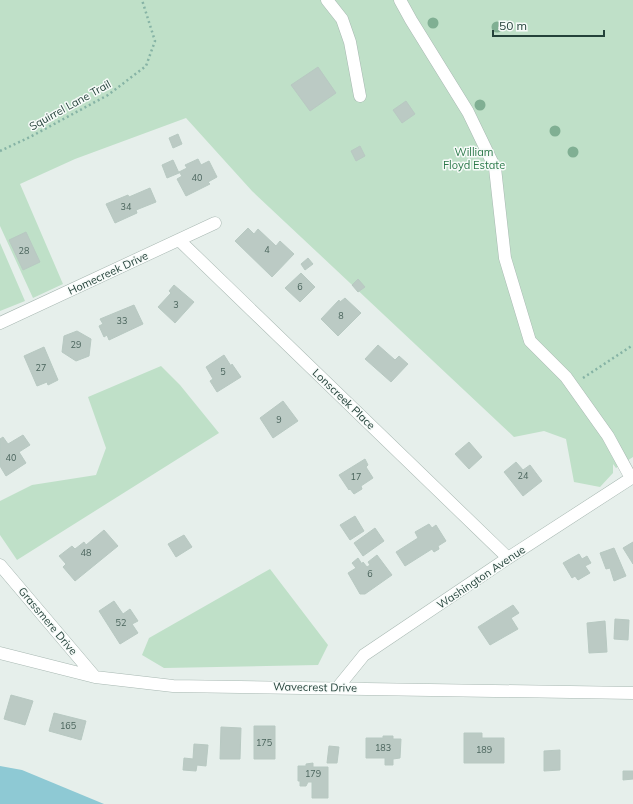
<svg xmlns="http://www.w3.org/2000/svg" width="633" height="804" viewBox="0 0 633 804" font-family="Mulish,sans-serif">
  <rect width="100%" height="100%" fill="#e6efeb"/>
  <path fill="#bfe0c8" d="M0 0H633V457L616 468 613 464V473L600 487 574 482 566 439 544 431 514 437 252 191 186 118 75 159 20 184 63 284 33 298 0 226Z
    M0 243 25 301 0 311Z
    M161 366 180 385 219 433 17 560 0 535V501L32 485 96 475 106 448 88 397Z
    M270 569 328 645 318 665 164 668 142 655 149 638Z"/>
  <path fill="#8ec9d4" d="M0 766 22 770 104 804H0Z"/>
  <path fill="#bbcac4" stroke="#b8c9c2" d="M318 67 336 93 310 111 291 85Z
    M406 101 415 114 402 123 393 110Z
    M178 134 182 144 173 148 169 138Z
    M360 146 365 156 356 161 351 151Z
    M198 159 201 165 209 161 217 177 208 182 210 184 186 196 177 179 182 176 179 172 187 168 185 165Z
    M173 160 179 173 167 178 162 165Z
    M150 188 156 202 136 210 137 213 115 223 106 204 128 195 129 197Z
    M248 228 254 234 258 229 276 246 280 241 294 254 272 277 235 241Z
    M26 232 40 262 23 270 9 240Z
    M308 258 313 264 305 270 301 264Z
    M301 273 315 287 300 302 285 288Z
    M358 279 365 287 358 292 352 285Z
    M174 285 194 302 175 323 158 307 171 293 169 291Z
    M345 298 361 313 338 336 321 319 339 300 340 302Z
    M134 305 143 324 109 340 107 335 104 337 99 326 103 324 100 319Z
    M77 331 91 339 89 356 76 361 62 352 64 336Z
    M378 345 395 360 399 356 408 364 391 382 365 359Z
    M44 347 58 380 48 385 47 382 37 386 24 356Z
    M224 355 231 366 232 364 241 377 217 392 210 381 213 379 206 367Z
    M283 401 298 421 273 438 260 418Z
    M23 435 30 445 19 452 26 463 6 476 0 466V439L3 437 8 444Z
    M469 442 482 457 469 469 455 454Z
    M365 459 368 465 366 467 373 478 361 486 362 489 354 494 350 489 349 490 339 475Z
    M516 462 523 470 530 465 542 481 523 496 504 472Z
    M355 516 364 531 350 540 340 525Z
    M429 524 432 528 436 525 446 541 438 546 439 549 434 552 432 549 405 566 396 552 418 538 415 532Z
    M375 528 384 541 363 556 354 543Z
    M104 530 118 546 75 581 63 567 66 564 59 556 72 546 75 549 84 542 86 545Z
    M184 535 192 547 176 557 168 544Z
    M633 542V564L623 548Z
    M614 548 626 576 614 581 610 568 606 569 600 553Z
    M579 554 582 559 587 556 591 563 585 566 590 573 578 580 575 576 572 578 563 563Z
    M377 555 392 575 365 594H360L348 573 356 568 352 563 358 558 362 564 363 562 367 567 370 565 368 562Z
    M114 601 123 614 130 609 138 621 132 624 138 633 120 644 99 611Z
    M513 605 519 613 511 618 518 629 490 645 478 627Z
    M615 619 629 620 628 640 614 639Z
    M605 621 607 652 589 653 587 623Z
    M11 695 33 701 25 725 4 719Z
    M54 713 86 721 81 740 49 731Z
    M254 726H275V759H254Z
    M221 727 241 728 240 759H220Z
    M464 733H482V738H504V763H464Z
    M383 736H393V739H401L400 758 393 759V765H385V758H366V738H383Z
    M194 744 208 745 206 766 197 765 196 771 183 770 184 758 193 759Z
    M329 746 339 747 337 763H327Z
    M560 750V770L544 771V751Z
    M313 763V767H328V798H312V782H308L306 786H300V781H298V766H306V764Z
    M623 771H633V779L623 780Z"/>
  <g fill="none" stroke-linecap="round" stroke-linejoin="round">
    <defs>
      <path id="minor" d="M327 0 342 19 350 42 360 96
        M400 0 411 20 468 112 495 168 505 258 530 341 566 377 608 436 631 478
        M179 240 508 558
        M0 323 215 223
        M0 565 95 677
        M0 653 95 677 173 686 633 693
        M338 687 364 655 508 558 633 477"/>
    </defs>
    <use href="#minor" stroke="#a8b8b2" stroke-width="13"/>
    <path stroke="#86b3a5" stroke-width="2.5" stroke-dasharray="2 3" stroke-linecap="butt" d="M0 151 30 137 108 95 146 66 155 41 142 0
      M583 378 633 345"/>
    <use href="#minor" stroke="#fff" stroke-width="12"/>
  </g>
  <g fill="#80af93">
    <circle cx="433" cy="23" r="5.5"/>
    <circle cx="497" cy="27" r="5.5"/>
    <circle cx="480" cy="105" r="5.5"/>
    <circle cx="555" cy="131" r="5.5"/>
    <circle cx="573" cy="152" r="5.5"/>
  </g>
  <g text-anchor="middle" stroke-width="3" stroke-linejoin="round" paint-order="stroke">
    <g font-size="9" fill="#4a645c">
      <text x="197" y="181">40</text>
      <text x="126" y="210">34</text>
      <text x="267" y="253">4</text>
      <text x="24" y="254">28</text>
      <text x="300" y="290">6</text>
      <text x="176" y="308">3</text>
      <text x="341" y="319">8</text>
      <text x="122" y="324">33</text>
      <text x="76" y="348">29</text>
      <text x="41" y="371">27</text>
      <text x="223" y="375">5</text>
      <text x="279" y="423">9</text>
      <text x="11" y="461">40</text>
      <text x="523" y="479">24</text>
      <text x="356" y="480">17</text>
      <text x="86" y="556">48</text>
      <text x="370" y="577">6</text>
      <text x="121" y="626">52</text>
      <text x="68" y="729">165</text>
      <text x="264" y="746">175</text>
      <text x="383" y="751">183</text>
      <text x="484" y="753">189</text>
      <text x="313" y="777">179</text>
    </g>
    <g font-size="11" fill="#24423a" stroke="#f7fbf9">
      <text transform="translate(70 105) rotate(-29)" y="4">Squirrel Lane Trail</text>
      <text transform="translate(108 273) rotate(-25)" y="4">Homecreek Drive</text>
      <text transform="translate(344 399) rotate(44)" y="4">Lonscreek Place</text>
      <text transform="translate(481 577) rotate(-34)" y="4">Washington Avenue</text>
      <text transform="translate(48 621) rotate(50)" y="4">Grassmere Drive</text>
      <text transform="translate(315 687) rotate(1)" y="4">Wavecrest Drive</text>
    </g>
    <g font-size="11" fill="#2d7a4b" stroke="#f7fbf9">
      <text x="474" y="156">William<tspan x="474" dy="13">Floyd Estate</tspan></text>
    </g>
  </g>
  <path d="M493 30v6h111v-6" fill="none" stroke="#24423a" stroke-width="2"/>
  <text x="499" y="30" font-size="12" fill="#24423a" stroke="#f7fbf9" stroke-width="3" paint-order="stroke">50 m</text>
</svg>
